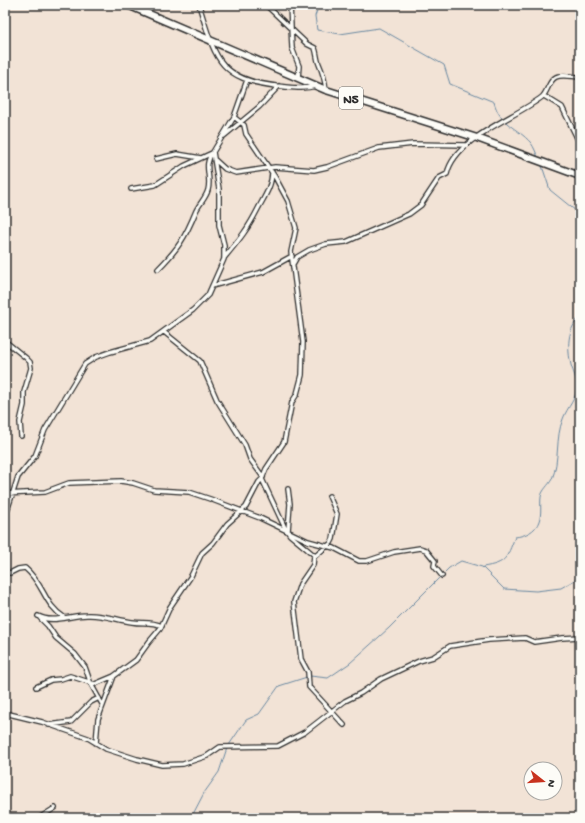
<svg xmlns="http://www.w3.org/2000/svg" width="585" height="823" viewBox="0 0 585 823" font-family="'Gochi Hand',sans-serif">
  <rect width="100%" height="100%" fill="#f2e3d6"/>
  <filter id="ink" filterUnits="userSpaceOnUse"><feTurbulence type="fractalNoise" baseFrequency=".025" numOctaves="2"/><feDisplacementMap in="SourceGraphic" scale="8" xChannelSelector="R" yChannelSelector="G"/><feConvolveMatrix kernelMatrix="1 2 1 2 8 2 1 2 1" color-interpolation-filters="sRGB"/></filter>
  <g filter="url(#ink)">
    <g fill="none" stroke-linecap="round" stroke-linejoin="round">
      <path stroke="#6988a1" stroke-width="1" d="M319 5 315 16 317 30 340 34 379 28 444 65 450 84 494 102C500 125 517 127 531 143 534 147 536 153 538 157
        M542 166 550 190 576 211 580 212
        M483 567C507 563 506 559 515 537 525 536 536 531 539 521 542 513 540 505 541 497 542 490 549 485 552 479 560 460 555 438 563 419 567 407 577 399 577 386 577 379 573 372 571 365 567 348 567 329 580 317
        M310 676 328 678 350 663 389 628 449 568 461 561 482 567 504 589 536 591 561 588 580 577
        M229 745 246 720 259 714 279 686 307 677
        M142 818H160
        M191 818 204 793 219 772 227 748"/>
      <defs>
        <path id="street" d="M199 5C215 56 217 79 276 86 290 87 303 90 316 86
          M266 5 307 44 315 48C317 53 317 60 319 64 323 73 325 80 326 90
          M290 5 292 48 299 66 298 78
          M544 96 562 107 580 144
          M234 117 244 125 246 134 275 177 288 201 296 228 291 252 303 342 302 375 297 394 292 402 284 442 266 469 262 479 285 528 290 535 314 555 313 565 300 584 294 602 301 659 308 672 309 687 344 725
          M224 136 259 107 279 86
          M156 159 177 154 201 158
          M214 159 225 169 236 173 275 167 314 170 327 167 379 148 413 144 466 145
          M131 189 155 185 184 166 212 153
          M224 258C240 239 248 229 259 207 265 196 272 185 272 172
          M293 264 297 257 309 250 326 244 346 242 409 214 421 205 439 178 447 174C455 138 515 118 542 97 548 92 548 81 556 77 562 74 573 77 580 77
          M158 269C178 249 185 238 196 211 199 204 206 198 208 190 212 175 202 166 213 152
          M212 286 263 272 292 256
          M164 332 200 361 217 400 245 445 250 459 263 477
          M5 341 26 358 30 362 31 368 24 392V405L20 422 21 436
          M5 494 45 492 69 483 121 481 133 483 154 490 189 492 210 499 260 518 308 541 334 548 359 561H367L394 552 420 548 426 550 435 561 434 566 442 576
          M5 517 18 477 35 456 45 430 85 364 96 357 110 352 150 341 193 310 208 295 224 259V245L219 225V189L213 152 234 117 247 80
          M288 531 290 504 288 489
          M314 557 331 543 333 539 337 514 329 496
          M5 572 10 573 18 569 25 568C45 585 43 604 65 618
          M38 616C53 624 70 615 87 615 102 614 117 620 132 622 143 624 150 621 162 626
          M40 618 48 626 56 638 75 654 85 667 91 684 102 704
          M36 687 51 680 61 679 70 676 95 684 114 676
          M5 713 42 722 88 738 106 749 137 759 162 765 183 764 207 756 220 747 278 746 305 732 345 701 361 693 381 679 419 661 433 657 450 646 489 640 525 638 534 642 562 638 580 637
          M49 725 71 722 91 702 99 698
          M96 743 98 719 114 676 136 660 149 642 160 629 170 607 191 576 202 553 213 543 227 524 246 507 259 482 262 479
          M39 818 55 808"/>
        <path id="highway" d="M128 5 326 90 477 138 580 176"/>
      </defs>
      <use href="#street" stroke="#2b2b2b" stroke-width="6"/>
      <use href="#highway" stroke="#2b2b2b" stroke-width="9"/>
      <use href="#street" stroke="#fdfcf7" stroke-width="3.5"/>
      <use href="#highway" stroke="#fdfcf7" stroke-width="6"/>
    </g>
  </g>
  <g text-anchor="middle" stroke-width="3" stroke-linejoin="round" paint-order="stroke">
    <rect fill="#fdfcf7" stroke="#6a6a68" stroke-width="1" x="339" y="87" width="24" height="22" rx="3"/>
    <g font-size="13" font-weight="bold" fill="#2b2b2b">
      <text x="351" y="103">N5</text>
    </g>
  </g>
  <rect width="585" height="823" fill="none" stroke="#fdfcf7" stroke-width="20"/>
  <rect x="10" y="10" width="565" height="803" fill="none" stroke="#2b2b2b" stroke-width="1.5" filter="url(#ink)"/>
  <g transform="translate(543 781) rotate(107)"><circle r="19" fill="#fdfcf7" stroke="#a9a8a5"/>
  <path d="M0-3L7 15L0 10L-7 15Z" fill="#c8321e"/>
  <text y="-6" font-size="11" font-weight="bold" text-anchor="middle" fill="#2b2b2b">N</text>
  </g>
</svg>
